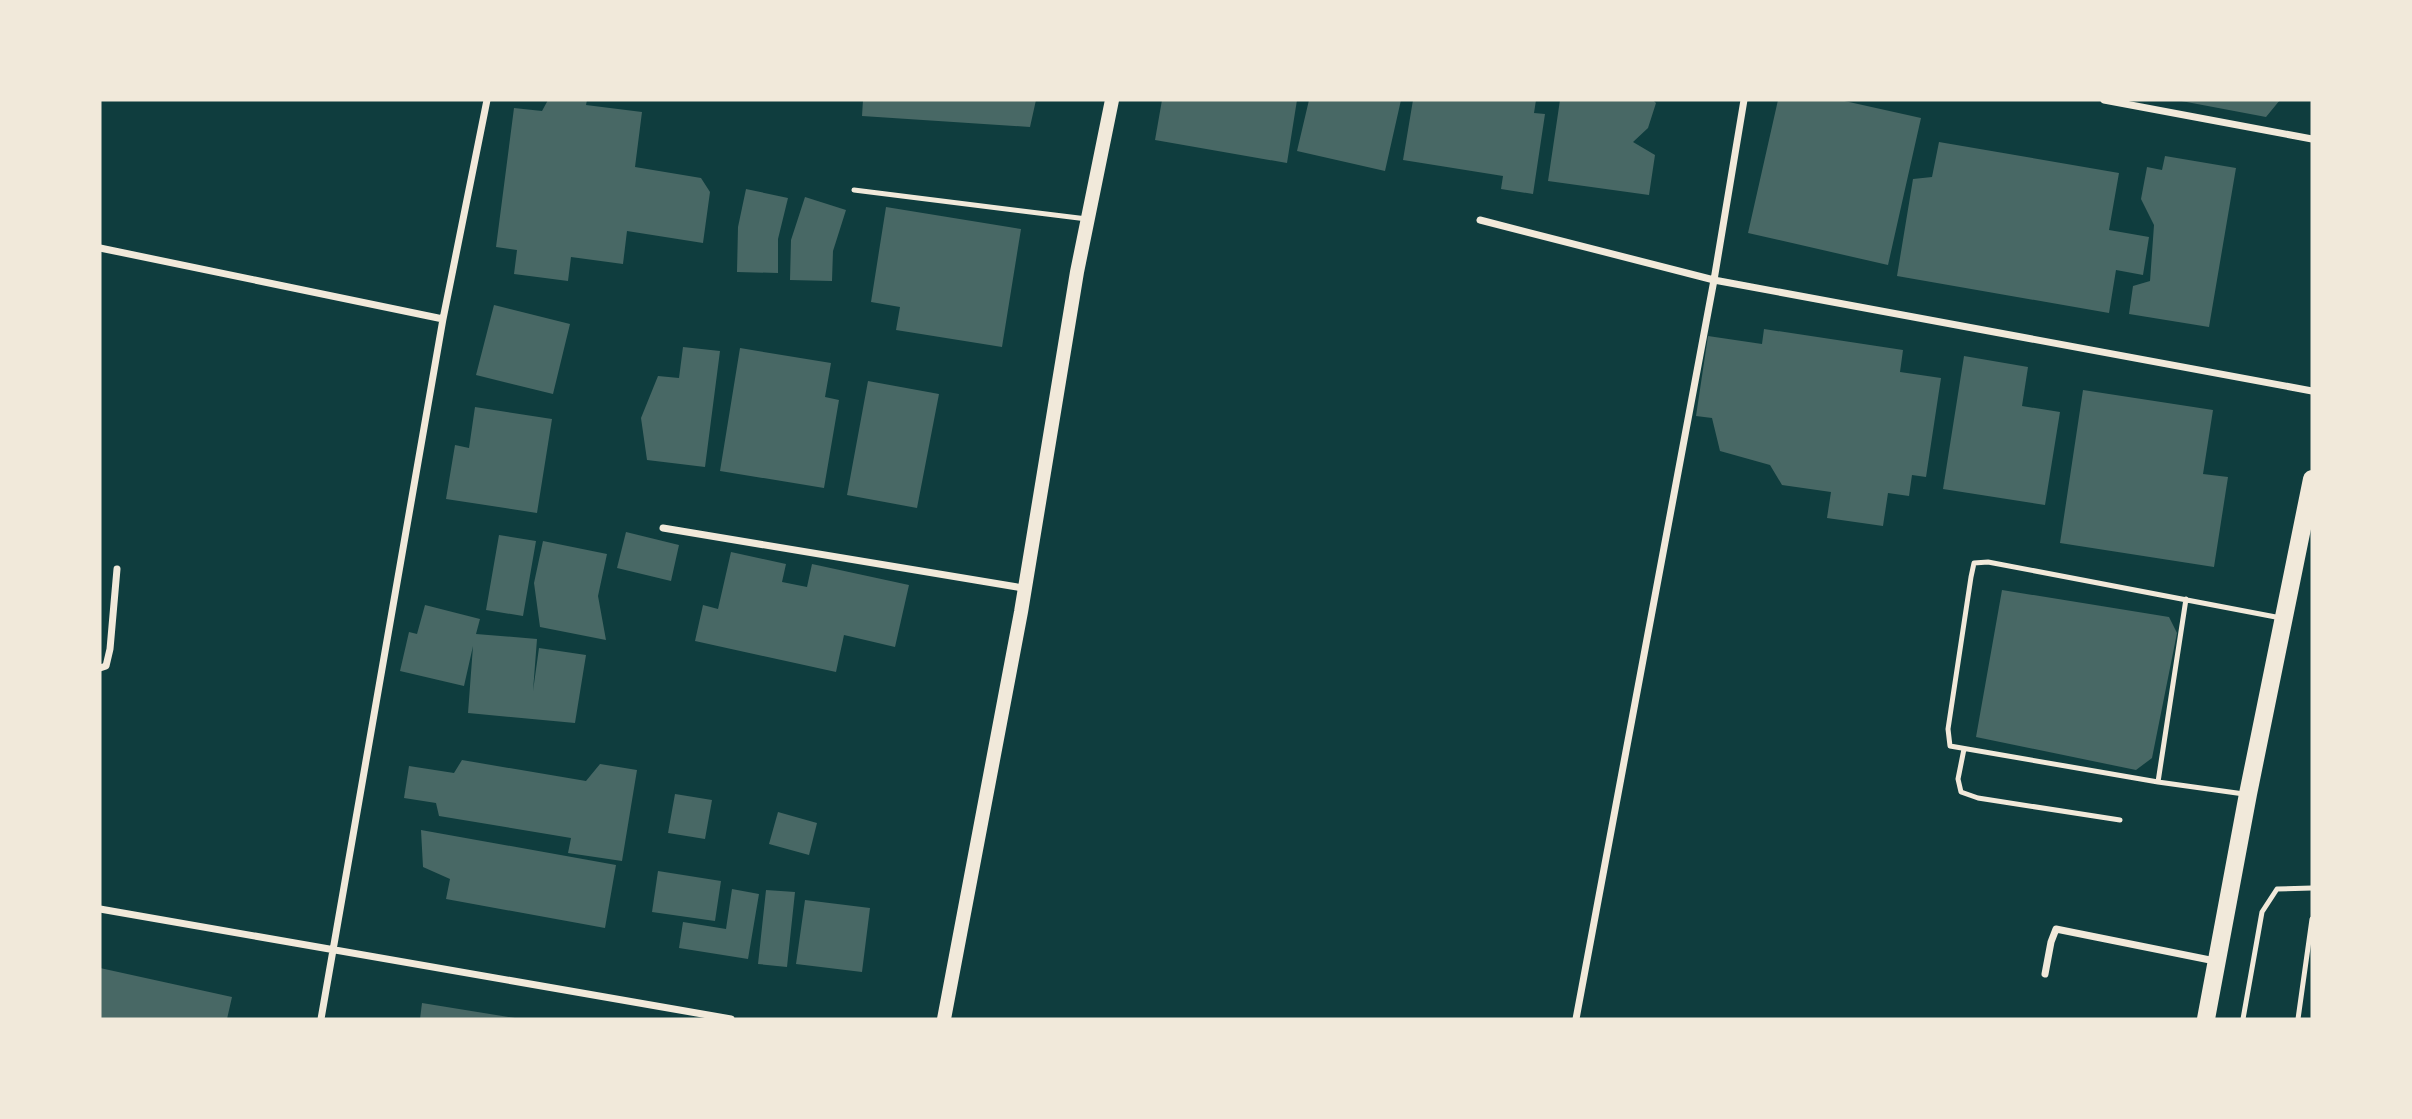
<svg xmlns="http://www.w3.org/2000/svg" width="2412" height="1119" viewBox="0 0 2412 1119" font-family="'IBM Plex Sans',sans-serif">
  <rect width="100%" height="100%" fill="#0f3d3e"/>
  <path fill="#486865" d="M548 100H587L586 105 642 112 635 167 701 178 710 192 703 243 627 231 623 264 571 257 568 281 514 274 517 250 496 247 514 108 542 111Z
    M863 100H1036L1030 127 862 116Z
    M1162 100H1297L1287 163 1155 140Z
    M1309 100H1401L1385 171 1297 151Z
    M1413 100H1536L1534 113 1545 114 1533 194 1501 189 1503 176 1403 160Z
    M1560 100H1653L1656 103 1648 128 1633 142 1655 155 1649 195 1548 181Z
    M1778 100H1840L1921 118 1888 265 1748 233Z
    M2176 100H2280L2266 117Z
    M1939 142 2119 173 2109 230 2149 237 2143 275 2116 270 2109 313 1897 276 1913 179 1932 177Z
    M2165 156 2236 168 2209 327 2129 314 2133 286 2150 281 2154 225 2141 199 2147 167 2162 170Z
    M746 189 788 198 778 239V273L737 272 738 227Z
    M805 197 846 210 833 251 832 281 790 280 791 240Z
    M886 207 1021 229 1002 347 896 330 900 307 871 302Z
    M494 305 570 324 553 394 476 375Z
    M1764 329 1903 350 1900 372 1941 378 1926 477 1912 475 1909 496 1888 493 1883 526 1827 518 1831 492 1782 485 1770 465 1720 451 1712 418 1696 416 1708 336 1762 344Z
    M683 347 720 351 705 467 647 460 641 418 658 376 679 378Z
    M740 348 831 363 825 397 839 400 824 488 720 471Z
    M1964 356 2028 367 2022 406 2060 412 2045 505 1943 489Z
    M868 381 939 394 917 508 847 495Z
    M2083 390 2213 410 2203 474 2228 477 2214 567 2060 543Z
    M475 407 552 419 537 513 446 499 455 445 469 448Z
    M626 532 679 545 671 581 617 568Z
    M499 535 536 541 523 616 486 610Z
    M543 541 607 554 598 596 606 640 540 627 534 583Z
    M731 552 786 564 782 582 807 587 812 564 909 585 895 647 844 635 836 672 695 641 703 605 718 609Z
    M2002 590 2169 617 2177 633 2152 758 2136 770 1976 737Z
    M425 605 480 619 476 634 537 639 533 691 539 648 586 655 575 723 468 713 473 646 464 686 400 671 409 632 417 634Z
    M462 760 586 781 600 764 637 770 622 861 568 853 571 838 439 816 436 803 404 798 409 766 454 773Z
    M675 794 712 800 705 839 668 833Z
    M778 812 817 823 809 855 769 844Z
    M421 830 616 865 605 928 446 899 450 879 423 867Z
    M658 871 721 881 715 921 652 912Z
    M732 889 759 894 748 959 679 948 683 922 726 929Z
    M766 890 795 892 787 967 758 964Z
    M805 900 870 908 862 972 796 964Z
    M100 968 232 997 227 1019H100Z
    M422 1003 515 1018V1019H420Z"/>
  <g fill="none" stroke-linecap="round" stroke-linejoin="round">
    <path stroke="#f1e9da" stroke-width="5" d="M854 190 1087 219
      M1964 749 1958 779 1961 792 1978 798 2120 820
      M2158 782 2186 599
      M2244 794 2158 782 1950 746 1948 729 1971 577 1974 563 1988 562 2281 618
      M2243 1019 2262 912 2277 889 2312 888
      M2298 1019 2312 919"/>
    <path stroke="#f1e9da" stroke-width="7" d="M2104 100 2312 139
      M1480 220 1714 280 2312 391
      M100 248 443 319
      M663 528 1023 588
      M100 668 106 666 110 649 117 569
      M100 909 731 1019
      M2045 974 2051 942 2056 929 2215 961
      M321 1019 443 319 487 100
      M1576 1019 1714 280 1744 100"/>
    <path stroke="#f1e9da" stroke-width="14" d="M944 1019 1021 612 1077 272 1112 100"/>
    <path stroke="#f1e9da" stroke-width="18" d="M2206 1019 2248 794 2312 479"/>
  </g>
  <rect width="2412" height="1119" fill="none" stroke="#f1e9da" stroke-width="203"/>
</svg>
